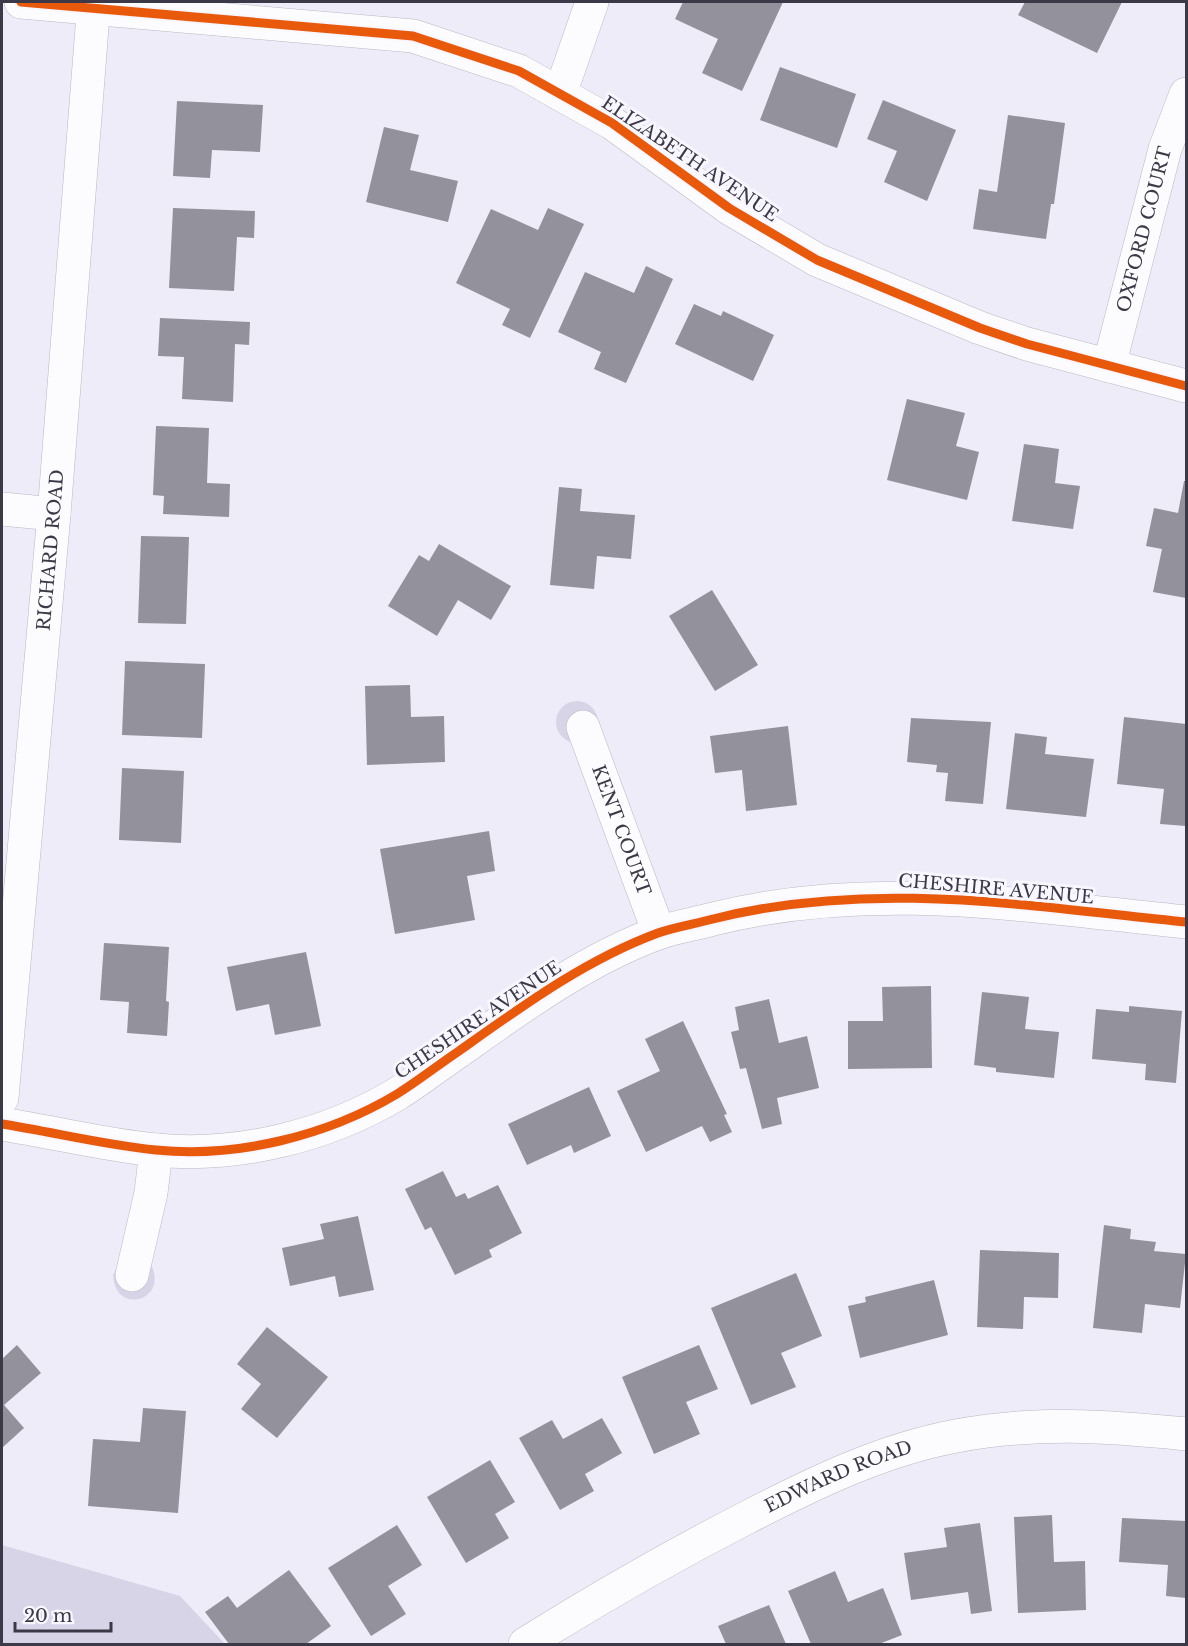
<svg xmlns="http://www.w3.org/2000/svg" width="1188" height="1646" viewBox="0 0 1188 1646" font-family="'Libre Baskerville',serif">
  <rect width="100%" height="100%" fill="#eeecf8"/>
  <path fill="#d8d4e8" d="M556 722a21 21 0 1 1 42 0a21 21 0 1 1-42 0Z
    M119 1263 151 1265C169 1301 115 1316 113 1275Z
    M2 1545 180 1596 225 1644H2Z"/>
  <path fill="#93919c" d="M683 2H783L742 91 702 73 718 39 675 19Z
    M1025 2H1122L1097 53 1018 15Z
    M780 67 856 94 837 148 760 120Z
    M883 100 956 130 927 201 884 182 897 151 867 139Z
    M177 101 263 105 260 152 212 150 210 178 173 176Z
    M1008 115 1065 123 1054 204H1051L1046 239 973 229 979 189 997 192Z
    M384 127 419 135 410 170 458 181 448 222 366 202Z
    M173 208 255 211 254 238 237 237 234 291 169 288Z
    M548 208 584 224 530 338 502 325 510 309 456 283 491 209 538 230Z
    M646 266 673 279 626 383 594 369 601 352 558 332 585 272 634 293Z
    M694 304 721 316 723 311 774 335 753 381 675 344Z
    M160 318 250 322 249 345 235 344 233 402 182 399 184 357 158 356Z
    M907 399 965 413 956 446 979 452 967 500 887 480Z
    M156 426 209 428 207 483 230 484 229 517 163 514 164 496 153 495Z
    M1024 444 1059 449 1055 483 1080 486 1073 529 1012 521Z
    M1184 481H1186V598L1153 592 1162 549 1146 546 1154 508 1178 513Z
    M559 487 582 489 580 511 635 515 631 559 597 556 594 589 550 585Z
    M141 536 189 537 186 624 138 623Z
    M439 544 511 586 491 620 458 600 437 636 388 606 419 555 429 561Z
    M712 590 758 665 715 691 669 616Z
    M125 661 205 664 202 738 122 735Z
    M410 685 411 717 444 716 445 762 367 765 365 686Z
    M1124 717 1186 724V826L1160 824 1164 789 1117 784Z
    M911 718 991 722 983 804 945 801 948 773 936 772 937 765 907 762Z
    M788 726 797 805 746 811 742 770 715 773 710 736Z
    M1015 733 1047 737 1045 754 1094 759 1086 817 1006 809Z
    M122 768 184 771 181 843 119 840Z
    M489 831 495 871 467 876 475 920 395 934 380 849Z
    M104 943 169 947 166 1001 169 1002 167 1036 127 1033 129 1002 100 1000Z
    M306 952 321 1026 275 1035 269 1004 236 1011 227 967Z
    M931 986 932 1068 848 1069V1021H883L882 987Z
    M982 992 1029 997 1025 1029 1059 1032 1054 1078 996 1072V1068L974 1065Z
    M769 999 779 1043 807 1036 819 1088 777 1098 782 1124 762 1129 746 1068 740 1069 731 1032 739 1030 735 1007Z
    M1129 1006 1182 1011 1176 1083 1145 1080 1146 1064 1092 1059 1096 1009 1129 1012Z
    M683 1021 727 1114 724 1115 732 1132 710 1142 702 1126 646 1152 617 1091 660 1071 645 1039Z
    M589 1087 611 1136 574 1153 571 1145 527 1165 508 1124Z
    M443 1171 456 1197 465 1193 468 1199 498 1185 522 1233 489 1250 492 1257 455 1275 431 1227 425 1230 405 1189Z
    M358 1216 374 1290 339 1297 335 1276 290 1286 282 1248 324 1239 320 1224Z
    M1104 1225 1131 1229 1130 1239 1156 1242 1154 1251 1186 1254 1180 1308 1145 1304 1142 1333 1093 1328Z
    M980 1250 1059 1253 1058 1298 1024 1297 1023 1329 977 1327Z
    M796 1273 822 1336 781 1353 796 1387 751 1405 711 1308Z
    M934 1280 948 1335 860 1358 848 1306 866 1302 865 1297Z
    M267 1327 328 1377 277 1438 241 1409 261 1384 237 1364Z
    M17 1345 41 1373 4 1405 24 1428 2 1448V1359Z
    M699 1345 718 1389 686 1402 700 1434 654 1454 622 1377Z
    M143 1408 186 1411 178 1513 88 1506 93 1439 140 1442Z
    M602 1418 622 1453 585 1474 594 1491 560 1510 519 1438 552 1420 563 1439Z
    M490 1460 515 1502 495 1514 509 1538 466 1563 427 1497Z
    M1052 1515 1054 1562 1085 1561 1086 1610 1018 1613 1014 1517Z
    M1122 1518 1186 1521V1598L1166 1596 1168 1565 1119 1562Z
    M980 1523 992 1611 971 1614 968 1592 911 1600 904 1553 947 1547 944 1528Z
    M397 1525 422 1565 388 1586 406 1614 371 1636 328 1568Z
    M289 1570 331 1626 306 1644H229L205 1612 228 1596 237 1608Z
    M835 1571 848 1602 883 1588 902 1635 879 1644H811L788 1591Z
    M769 1605 786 1644H726L718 1626Z"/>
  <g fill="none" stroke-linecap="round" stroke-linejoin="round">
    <defs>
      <g id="minor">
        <path d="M21 2 413 36 519 71 612 123 729 208 817 260 980 328 1027 344 1186 386"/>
        <path d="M560 94 592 2"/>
        <path id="s1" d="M1109 366 1165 149 1186 94"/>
        <path d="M2 509 54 514"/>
        <path id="s2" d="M583 727 659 933"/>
        <path id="s3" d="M2 1098 54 514 94 2"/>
        <path d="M2 1124C53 1132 105 1145 156 1150 237 1158 327 1136 397 1094 418 1081 438 1065 459 1051 521 1007 585 960 658 933 675 927 695 924 713 919 872 879 1026 906 1186 922"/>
        <path d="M132 1275 151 1193 156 1150"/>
        <path id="s4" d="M525 1644C597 1599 670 1557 746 1518 812 1484 881 1450 956 1436 1036 1421 1107 1426 1186 1434"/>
      </g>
    </defs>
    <use href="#minor" stroke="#bab8c3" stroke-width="34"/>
    <use href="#minor" stroke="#fcfcfe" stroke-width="33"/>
    <defs>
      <path id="cycleway" d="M21 2 413 36 519 71 612 123 729 208 817 260 980 328 1027 344 1186 386
        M2 1124C53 1132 105 1145 156 1150 237 1158 327 1136 397 1094 418 1081 438 1065 459 1051 521 1007 585 960 658 933 675 927 695 924 713 919 872 879 1026 906 1186 922"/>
    </defs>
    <use href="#cycleway" stroke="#f8f6fe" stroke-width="13"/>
    <use href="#cycleway" stroke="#e8590c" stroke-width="9"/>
  </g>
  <g text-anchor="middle" stroke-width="6" stroke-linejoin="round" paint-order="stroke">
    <g font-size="18" fill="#3b3947" stroke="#f8f6fe">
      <text transform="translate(690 159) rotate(34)" y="6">ELIZABETH AVENUE</text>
      <text dy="6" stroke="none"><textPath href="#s1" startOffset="141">OXFORD COURT</textPath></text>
      <text dy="6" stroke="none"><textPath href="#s3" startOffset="550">RICHARD ROAD</textPath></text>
      <text dy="6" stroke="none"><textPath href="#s2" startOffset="110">KENT COURT</textPath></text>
      <text transform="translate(996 889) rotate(5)" y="6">CHESHIRE AVENUE</text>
      <text transform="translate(478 1020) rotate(-34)" y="6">CHESHIRE AVENUE</text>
      <text dy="6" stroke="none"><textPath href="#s4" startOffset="356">EDWARD ROAD</textPath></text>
    </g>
  </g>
  <rect width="1188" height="1646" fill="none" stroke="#3b3947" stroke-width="6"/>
  <path d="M15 1622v9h96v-9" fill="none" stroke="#3b3947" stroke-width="3"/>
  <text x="24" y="1622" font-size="18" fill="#3b3947" stroke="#f8f6fe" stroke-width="4.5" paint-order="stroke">20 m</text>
</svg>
